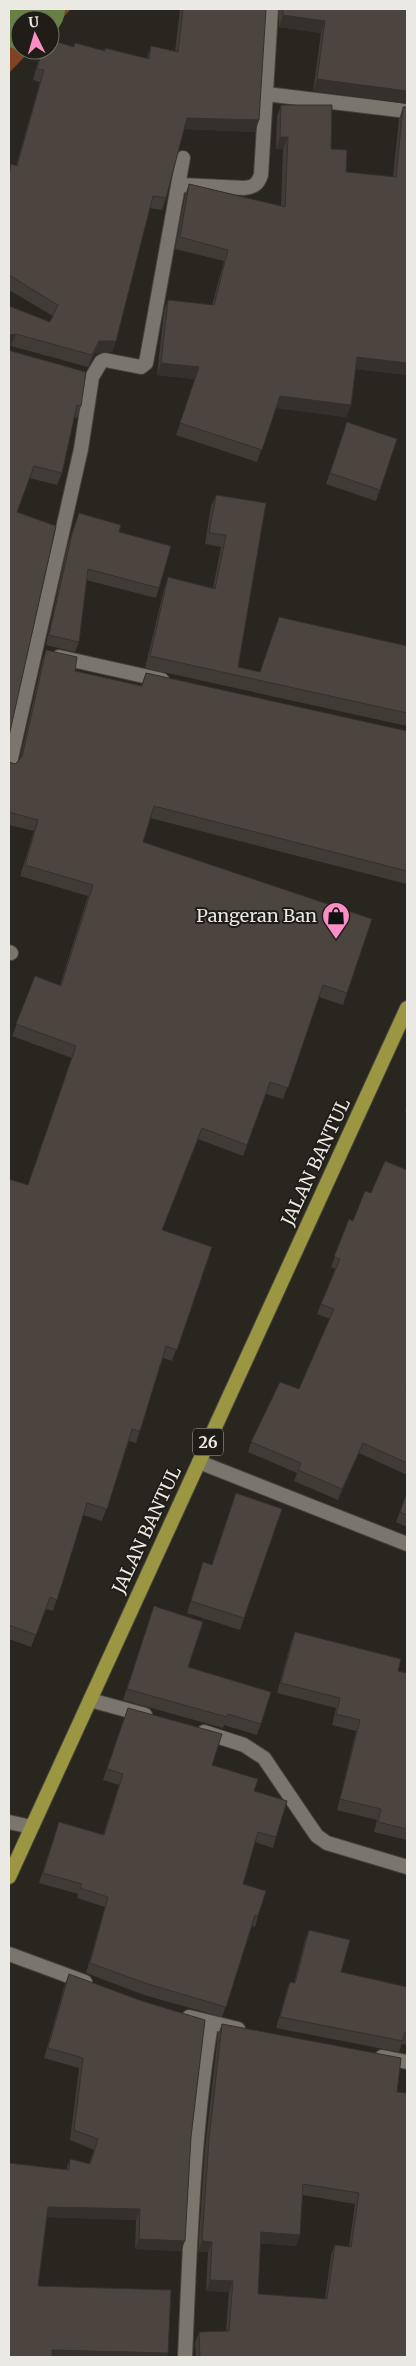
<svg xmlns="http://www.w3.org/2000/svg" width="416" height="2366" viewBox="0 0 416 2366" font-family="Merriweather,serif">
  <rect width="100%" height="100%" fill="#29261f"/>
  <path fill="#7e4423" d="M9 9H71L50 31V20H20V50H31L9 73Z"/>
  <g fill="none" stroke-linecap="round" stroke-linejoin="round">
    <path stroke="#678144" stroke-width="60" d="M23 20 35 9"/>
    <defs>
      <path id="minor" d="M266 94 407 111
        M181 185 244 188C254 187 258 184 261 175L271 9
        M59 657 162 680
        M9 767 81 449 92 377 101 362 105 360 141 367 146 363 183 158
        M9 952 11 953
        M199 1462 407 1544
        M90 1700 145 1715
        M204 1732 244 1745 264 1758 310 1826 317 1836 327 1843 407 1867
        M9 1822 31 1827
        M9 1954 85 1982
        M189 2017 238 2029
        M382 2057 407 2062
        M185 2357C190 2246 193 2134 211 2024"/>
      <path id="primary" d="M9 1877 407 1008"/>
    </defs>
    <use href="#minor" stroke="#46433d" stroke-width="16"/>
    <use href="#primary" stroke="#46433d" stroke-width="16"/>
    <use href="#minor" stroke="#7a766e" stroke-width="14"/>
    <use href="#primary" stroke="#9a9642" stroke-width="14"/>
  </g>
  <path fill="#413b36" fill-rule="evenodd" d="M180 9H266L255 132 184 129 166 198 162 210 150 208 116 341 112 352 95 353 88 367 11 346H9V306L50 322 53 316 9 290V171L11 164 16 166 40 82 33 80 41 50H50L73 47 147 58 151 46 175 52Z
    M279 9H407L313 91 321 33 279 27Z
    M281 105 331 149 346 172 393 177 399 119 403 107 407 375 355 369 351 405 346 417 276 408 257 462 176 435 195 379 157 375 164 311 168 300 212 305 224 261 175 249 185 195 189 184 281 206 283 149H276L277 116Z
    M9 349 81 406 77 418 74 417 62 473 57 485 29 478 17 512Z
    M347 422 397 439 376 501 326 484Z
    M216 495 266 503 238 667 260 672 407 646V726L145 668 164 589 168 577 213 588 221 547 205 544 211 506Z
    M79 513 119 532 159 588 156 598 86 580 79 642 75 652 46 645 68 544Z
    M46 650 75 671 141 686 146 673 407 731V884L150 818 143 842 372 919 343 1005 319 997 283 1099 266 1094 243 1156 198 1139 162 1230 212 1247 172 1361 163 1358 136 1443 129 1441 102 1521 83 1515 53 1611 46 1609 31 1647 9 1639V1179L28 1185 72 1058 12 1036 35 976 60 985 88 896 20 876 34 831 9 825V762L15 764 20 759 42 662Z
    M407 1105V1113L405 1112Z
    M407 1170V1389L406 1391 407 1392V1475L359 1453 338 1500 294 1481 297 1473 248 1452 251 1442 299 1389 330 1319 317 1314 335 1269 331 1267 349 1219 353 1221 371 1193Z
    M236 1493 282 1509 240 1630 187 1613 203 1562 212 1565Z
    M407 1493V1527L396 1522Z
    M154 1606 188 1667 261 1724 257 1735 224 1725 223 1728 123 1700Z
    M295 1632 398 1671 407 1673V1840L374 1832 377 1820 337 1810 356 1731 332 1725 336 1708 277 1693 291 1642Z
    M124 1718 212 1765 254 1791 276 1837 273 1848 255 1842 243 1884 258 1916 255 1927 252 1926 222 2017 144 1995 86 1973 105 1907 77 1898 78 1894 39 1883 59 1822 103 1835 119 1785 103 1780Z
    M309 1930 341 1972 407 1987V2045L402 2044 399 2052 276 2028 286 1993 290 1982 294 1983 305 1940Z
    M69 1974 191 2137 181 2251 135 2249 136 2220 47 2217 38 2286 9 2357V2163L66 2170 70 2159 89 2164 94 2150 70 2140 79 2068 44 2058 65 1984Z
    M222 2024 397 2092 407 2357H196L195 2343 199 2332 226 2331 229 2292 206 2291 208 2252H198L205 2149 218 2034ZM303 2195 355 2204 349 2247 335 2245 331 2255 325 2299 258 2294 260 2243 296 2246Z"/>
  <path fill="#35302c" d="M283 15 325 21 321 33 279 27Z
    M317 79 407 91V104L313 91Z
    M187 118 259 120 255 132 183 129Z
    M280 137H288L283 149H276Z
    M16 334 11 346H9V335Z
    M99 341H116L112 352 95 353 88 367 92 355Z
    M357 357 407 363V375L352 369Z
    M161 363 199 367 195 379 157 375Z
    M280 396 351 405 346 417 276 408Z
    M363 1443 359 1453 338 1500 342 1489Z
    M48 2207 140 2209 136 2220 44 2217Z
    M261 2232 300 2235 296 2246 257 2243Z
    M139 2239 185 2241 181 2251 135 2249Z
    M202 2241 212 2242 208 2252H198Z
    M210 2280 233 2281 229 2292 206 2291Z
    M52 2350 168 2353 167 2357H50Z"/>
  <path fill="#4c453f" stroke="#35302c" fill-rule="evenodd" d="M183 9H266L259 120 187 118 166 198 153 196 116 341H99L92 355 16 334 9 335V306L50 322 58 305 9 275V171H10L11 164 17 166 44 70 37 69 42 50H50V40L74 47 75 43 105 51V48L149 59 151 46 178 52Z
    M283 9H407V91L317 79 325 21 283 15Z
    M281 105H332L331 149 347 150 346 172 396 177 403 107H407V363L357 357 351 405 280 396 262 450 180 423 199 367 161 363 168 300 214 305 228 250 180 237 189 184 285 207 288 137H280Z
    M9 349 11 351 86 372 81 406 77 405 62 473 34 466 17 512 56 526 9 736Z
    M347 422 397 439 380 490 330 473Z
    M216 495 266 503 238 667 260 672 279 617 407 646V713L150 656 168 577 215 589 226 535 209 533Z
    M79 513 121 525 119 532 171 546 159 588 88 569 79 642 49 635 72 534Z
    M46 650 77 657 75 671 142 686 146 673 407 731V871L154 806 143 842 372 919 347 993 323 985 288 1088 270 1082 247 1145 202 1128 162 1230 212 1247 177 1350 166 1346 140 1431 132 1429 107 1509 87 1503 57 1600 50 1597 36 1635 9 1625V1179L28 1185 76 1046 16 1024 35 976 61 986 93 885 25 865 38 820 9 812V762L15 764 22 757Z
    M385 1161 407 1170V1387L406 1391 407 1392V1463L363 1443 342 1489 298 1470 301 1463 251 1442 280 1382 299 1389 334 1309 321 1304 340 1259 334 1257 349 1219 353 1221 365 1191 371 1193Z
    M236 1493 282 1509 244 1618 191 1601 203 1562 212 1565Z
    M407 1493V1515L400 1512Z
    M154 1606 203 1622 188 1667 271 1692 261 1724 228 1714 227 1717 127 1689Z
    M295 1632 401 1659 398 1671 407 1673V1829L378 1822 381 1809 340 1799 360 1720 336 1714 340 1698 281 1683Z
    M128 1708 222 1734 212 1765 258 1779 254 1791 287 1801 276 1837 258 1832 243 1884 266 1891 258 1916 255 1915 226 2007 148 1984 90 1963 108 1897 80 1888 82 1884 43 1873 59 1822 104 1835 123 1774 107 1769Z
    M309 1930 350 1940 341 1972 407 1987V2033H404L403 2041 280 2017 290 1982 295 1983Z
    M69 1974 142 2001 205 2020 191 2137 185 2241 139 2239 140 2209 48 2207 38 2286 171 2290 168 2353 52 2350V2357H9V2163L69 2170 70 2159 90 2164 98 2139 74 2130 83 2058 48 2048Z
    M222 2024 401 2058 397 2092 407 2093V2357H200L199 2332 229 2331 233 2281 210 2280 212 2242 202 2241 209 2139ZM303 2184 359 2193 351 2247 335 2245 327 2299 258 2294 261 2232 300 2235Z"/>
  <defs>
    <symbol id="shop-pin" viewBox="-11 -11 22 30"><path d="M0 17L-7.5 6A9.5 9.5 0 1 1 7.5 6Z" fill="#fb8fc5" stroke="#1f1d15"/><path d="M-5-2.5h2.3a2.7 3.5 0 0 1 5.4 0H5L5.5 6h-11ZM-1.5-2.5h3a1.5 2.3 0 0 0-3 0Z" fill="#111"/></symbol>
  </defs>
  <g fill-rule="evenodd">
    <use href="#shop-pin" x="320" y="900" width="32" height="43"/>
  </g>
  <g text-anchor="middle" stroke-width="4" stroke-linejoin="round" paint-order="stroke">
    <rect fill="#1f1d15" stroke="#aeaca6" stroke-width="1" x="193" y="1428.5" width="30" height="27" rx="4"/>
    <g font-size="16" font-weight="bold" fill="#ebe9e4">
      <text x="208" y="1448">26</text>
    </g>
    <g font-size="18" fill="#ebe9e4" stroke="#1f1d15" text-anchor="end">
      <text x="317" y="922">Pangeran Ban</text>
    </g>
    <g font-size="18" fill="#ebe9e4" stroke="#1f1d15">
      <text transform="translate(316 1162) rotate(-65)" y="6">JALAN BANTUL</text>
      <text transform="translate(147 1530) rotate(-65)" y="6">JALAN BANTUL</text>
    </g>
  </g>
  <rect width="416" height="2366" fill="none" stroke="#ebe9e4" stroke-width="20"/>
  <g transform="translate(35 35) rotate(355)"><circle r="24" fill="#1f1d15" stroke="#716f68"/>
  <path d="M0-4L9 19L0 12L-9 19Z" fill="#fb8fc5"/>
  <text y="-8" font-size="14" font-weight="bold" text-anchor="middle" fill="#ebe9e4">U</text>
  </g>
</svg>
